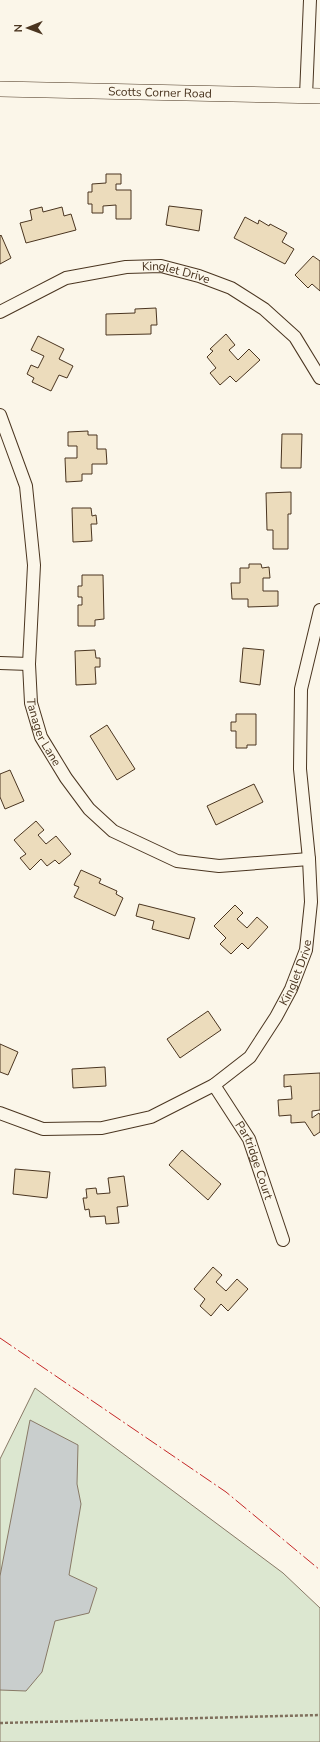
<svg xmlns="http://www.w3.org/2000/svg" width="320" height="1742" viewBox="0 0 320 1742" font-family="'Nunito Sans',sans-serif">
  <rect width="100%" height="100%" fill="#fbf6e9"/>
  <path fill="#dce7d0" stroke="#887966" d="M35 1388 283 1573 320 1608V1742H0V1459Z"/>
  <path fill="#c9cecd" stroke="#887966" d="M30 1420 78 1445 77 1484 81 1504 69 1575 97 1588 89 1613 55 1621 42 1672 26 1691 0 1690V1576Z"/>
  <path fill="#ecdcbc" stroke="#4a3520" d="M106 174H121V184H116V190H131V219H116V205L103 206V213H92V204H88V192H92V184L106 183Z
    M169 206 202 210 199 231 166 225Z
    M42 207 43 212 62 207 64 216 71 214 76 230 26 243 20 223 32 220 30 210Z
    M245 217 258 224 259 220 269 226 270 224 287 233 282 242 294 249 285 264 234 238Z
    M1 235 11 258 0 264V236Z
    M313 256 320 261V291L312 284 308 288 295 275Z
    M156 308 157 325H151V334L106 335V314L135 313V309Z
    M226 334 235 345 229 350 238 360 249 349 260 360 236 382 230 376 220 385 210 373 216 368 207 357 213 351 210 349Z
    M38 336 64 349 59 359 73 366 67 378 59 375 51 391 32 382 34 378 27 374 31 365 38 368 44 356 31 350Z
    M88 431V435H97V449H106L107 464H92V474H82V481L66 482 65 458H77V446H68V432Z
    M282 434H302L301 468H281Z
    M291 492V514H288V549H273V530H267L266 493Z
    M72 508H91L92 516 96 515 97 524H91L92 541 73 542Z
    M249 564H261L262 568 269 567 270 578H263V591H278V606L248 607V599H232L231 583H240V568H249Z
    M82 575H103L104 619 95 620V626H78V605H82V597H78V586H82Z
    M243 648 264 650 260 685 240 682Z
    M95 650 96 658H100V667H95L96 684 76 685 75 651Z
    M236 714H256V745H247V748H236V731H231V722H236Z
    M107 725 135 769 117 780 90 736Z
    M10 770 24 801 5 809 0 797V774Z
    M254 784 263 802 216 825 207 806Z
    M36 821 44 830 38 835 46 844 56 836 71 854 59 864 55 860 47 866 41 859 30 870 20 858 26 854 14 840Z
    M81 870 101 879 99 883 117 891 116 894 123 898 115 916 74 897 79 887 74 885Z
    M139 904 195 918 189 939 152 929 154 921 136 916Z
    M235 905 243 913 237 919 247 928 257 917 268 927 248 949 242 943 231 954 220 944 226 938 214 926Z
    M208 1011 221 1030 180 1058 167 1039Z
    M0 1044 18 1052 8 1075 0 1072Z
    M105 1067 106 1086 73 1088 72 1069Z
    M320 1073V1110L312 1111V1118L319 1113 320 1115V1132L314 1136 305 1122 291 1123V1115L279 1116 278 1100 292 1099 291 1086 284 1087V1075Z
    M182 1150 221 1184 208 1200 169 1165Z
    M15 1169 50 1172 47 1198 13 1194Z
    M124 1176 128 1206 117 1207 119 1223 106 1224 105 1216 90 1217 89 1209 85 1210 83 1198H87L86 1189 96 1188 97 1194 110 1193 108 1178Z
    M213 1267 222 1275 216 1282 226 1291 237 1279 248 1289 228 1311 221 1304 211 1316 200 1306 205 1299 194 1289Z"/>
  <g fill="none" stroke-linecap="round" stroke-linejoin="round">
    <defs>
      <g id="minor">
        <path d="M306 96 310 0"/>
        <path id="s1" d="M0 312 66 278 126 267 161 266 199 276 231 288 264 309 295 337 320 378"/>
        <path id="s2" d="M0 415 26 486 34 565 29 664 31 703 41 737 66 778 89 809 113 831 177 861 219 866 309 859"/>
        <path d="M0 663 29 664"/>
        <path id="s3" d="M214 1085 249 1139 283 1240"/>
        <path id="s4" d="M0 1113 43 1129 102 1128 151 1117 214 1085 250 1057 276 1017 291 989 306 950 311 902 309 859 300 769 301 689 320 610"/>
      </g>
      <g id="tertiary">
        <path id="s5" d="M0 89 320 96"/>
      </g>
    </defs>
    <use href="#minor" stroke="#4a3520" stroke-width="14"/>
    <use href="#tertiary" stroke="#4a3520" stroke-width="16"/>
    <path stroke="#7f6f5c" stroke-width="2.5" stroke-dasharray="3 2" stroke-linecap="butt" d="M0 1723 320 1715"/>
    <use href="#minor" stroke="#fbf6e9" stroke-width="12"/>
    <use href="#tertiary" stroke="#fbf6e9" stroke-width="15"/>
    <path stroke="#c62828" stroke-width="1" stroke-dasharray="14 3 2 3" stroke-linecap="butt" d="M0 1338 226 1492 320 1570"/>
  </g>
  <g text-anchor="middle" stroke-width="3" stroke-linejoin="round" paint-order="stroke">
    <g font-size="12" fill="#4a3520" stroke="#fbf6e9">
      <text dy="4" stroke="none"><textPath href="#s5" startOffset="160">Scotts Corner Road</textPath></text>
      <text dy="4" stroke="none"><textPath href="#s1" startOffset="186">Kinglet Drive</textPath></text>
      <text dy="4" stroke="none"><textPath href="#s2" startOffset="325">Tanager Lane</textPath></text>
      <text dy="4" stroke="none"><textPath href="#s4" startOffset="368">Kinglet Drive</textPath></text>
      <text dy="4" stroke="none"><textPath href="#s3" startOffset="86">Partridge Court</textPath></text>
    </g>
  </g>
  <g transform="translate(28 28) rotate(269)" stroke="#fbf6e9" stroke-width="3" paint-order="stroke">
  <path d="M0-3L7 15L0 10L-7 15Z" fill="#4a3520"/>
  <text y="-6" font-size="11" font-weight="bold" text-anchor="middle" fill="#4a3520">N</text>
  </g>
</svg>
